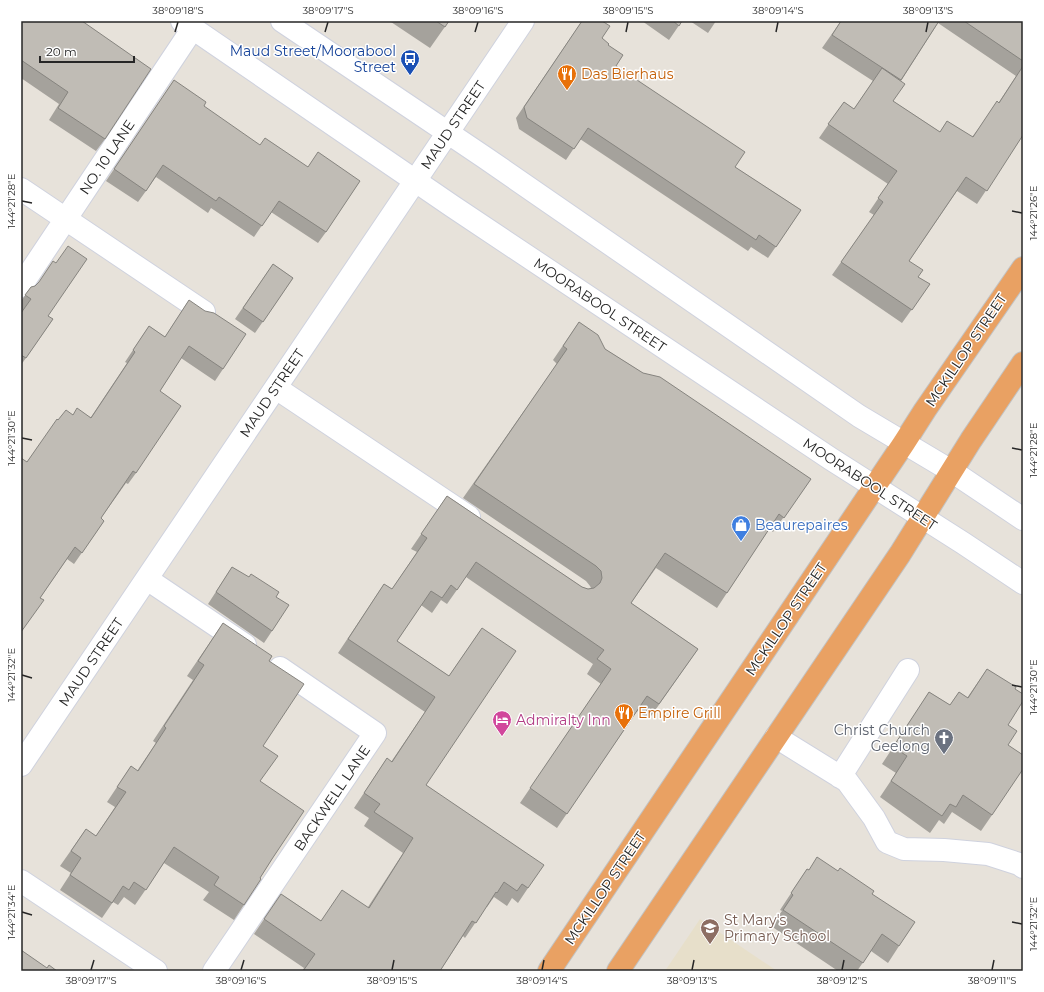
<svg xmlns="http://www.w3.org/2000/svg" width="1044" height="992" viewBox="0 0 1044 992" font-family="Montserrat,sans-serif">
  <rect width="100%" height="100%" fill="#e7e2da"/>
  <path fill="#e7dfca" d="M700 919 777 971H665Z"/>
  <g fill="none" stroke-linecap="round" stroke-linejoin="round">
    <defs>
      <path id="minor" d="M182 21 452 206 831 459 963 543 1023 583
        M282 21 484 157 859 416 953 472 1023 519
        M21 189 204 312
        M21 286 193 28
        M276 388 469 517
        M147 579 245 645
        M776 737 847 781 874 818 887 842 904 849 944 850 988 854 1019 864 1023 867
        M21 765 523 21
        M840 777 908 670
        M21 881 156 971
        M214 971 375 733 280 668"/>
      <path id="highway" d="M549 971 904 443 925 410 1023 268
        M618 971 900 554 971 440 1023 363"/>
    </defs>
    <use href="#minor" stroke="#cfd2de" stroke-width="24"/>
    <use href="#highway" stroke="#c2c2c2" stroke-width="24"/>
    <use href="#minor" stroke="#fff" stroke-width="22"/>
    <use href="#highway" stroke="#e9a163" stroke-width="22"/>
  </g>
  <path fill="#a5a29c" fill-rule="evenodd" d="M21 21 105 139 96 151 49 120 59 104 21 78Z
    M391 21H449L430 48 391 22Z
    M582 21 602 38 608 45 616 66 735 167 801 210 768 258 751 247 748 251 580 139 566 160 519 129 516 118Z
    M642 21H682L669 40Z
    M690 21H716L708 33Z
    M841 21H1023V135L977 204 957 191 909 261 918 277 930 284 902 323 832 275 874 215 869 212 888 184 819 138 844 102 854 109 873 81 822 48ZM938 23 1016 76 999 102 972 137 947 121 940 132 893 101 901 81Z
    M174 80 204 106 326 232 318 243 271 212 254 237 211 208 208 213 156 177 138 202 106 181Z
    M273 264 293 278 255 333 235 319Z
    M38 283 48 316 53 319 21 365V313L23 310 21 309V301L31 287 35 286Z
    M189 300 223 369 215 381 181 358 160 391 136 473 128 484 126 483 101 518 104 521 74 564 67 559 40 598 21 632 27 462 58 420 73 415 91 417 127 363 125 362 149 326 165 337Z
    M579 322 605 349 643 373 811 479 773 532 769 529 717 608 656 568 631 603 698 649 649 719 637 711 557 828 520 803 601 684 587 674 593 664 466 577 447 604 441 600 432 613 421 605 397 641 449 676 482 628 426 785 528 888 518 903 512 898 507 906 494 897 487 907H486L465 938 463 936 440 971H302L304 968 254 934 281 894 321 921 368 907 403 853 364 826 369 818 354 808 387 758 391 762 425 712 338 653 384 584 392 589 417 552 411 549 447 496 582 587 588 589 591 588 590 586 586 581 463 498 557 364 553 360Z
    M232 567 276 597 272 631 264 643 208 604Z
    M223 623 269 661 260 781 272 859 260 878 261 879 234 920 203 900 209 892 164 863 135 905 124 897 118 905 113 902 102 918 60 890 71 873 60 866 86 829 96 836 115 807 107 802 131 766 137 771 156 743 153 741 193 680 187 676Z
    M987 669 1015 689 1008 725V745L992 815 981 831 952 812 944 824 939 820 930 833 880 797 896 773 882 764 918 709 929 692 950 705 959 692 967 698Z
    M807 869 872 894 899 946 888 963 871 951 857 971H838L771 926 782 911 780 910Z"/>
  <path fill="#c0bcb5" stroke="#86847f" d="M21 21H82L151 69 105 139 58 108 68 92 21 60Z
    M436 21H449L445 27Z
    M582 21H602L610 26 602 38 609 44 608 45 623 55 616 66 745 152 735 167 801 210 776 247 759 235 756 240 588 128 574 149 527 118 524 107Z
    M673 21H682L679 26Z
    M841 21H939L901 80 832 35Z
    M964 21H1023V61Z
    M1023 66V135L987 191 966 177 909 261 923 270 918 277 930 284 912 310 841 262 883 202 878 198 897 171 828 124 844 102 854 109 882 68 905 84 893 101 940 132 947 121 973 137 997 101 999 103Z
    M174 80 206 102 204 106 260 145 265 138 308 167 318 152 360 181 326 232 279 201 262 226 219 197 216 201 163 165 146 191 114 169Z
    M68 246 87 259 48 316 53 319 26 358 21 355V313L31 299 25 295 31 287 35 286 39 282 53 261 56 263Z
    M273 264 293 278 263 322 243 308Z
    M189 300 205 311 214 313 246 334 223 369 189 346 160 391 181 406 136 473 133 471 101 518 104 521 82 553 75 547 40 598 44 600 21 632V458L27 462 57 419 58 420 66 410 73 415 77 408 91 418 135 352 133 350 149 326 165 337Z
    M579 322 598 335 605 349 643 373 660 377 811 479 784 518 779 514 727 593 665 553 631 603 698 649 659 704 647 696 567 814 530 788 611 669 597 659 604 650 476 562 457 590 451 585 442 598 431 591 397 641 449 676 482 628 516 651 426 785 544 865 528 888 522 884 517 891 504 882 497 893 496 892 476 923 472 921 440 971H303L315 954 264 919 281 894 321 921 342 890 369 908 413 838 374 812 380 804 364 793 387 758 392 762 435 697 348 639 384 584 392 589 427 538 421 534 447 496 582 587 588 589 594 588 600 583 602 578 601 571 596 566 474 484 567 349 563 346Z
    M232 567 249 577 251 574 279 592 276 597 289 605 272 631 216 592Z
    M223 623 272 656 269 661 304 684 263 746 278 756 260 781 304 811 272 859 260 878 261 879 244 905 214 885 219 877 174 847 146 890 134 882 129 890 123 886 112 903 70 875 81 858 71 851 86 829 96 836 126 792 117 787 131 766 138 771 166 728 164 726 204 665 198 661Z
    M987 669 1016 687 1015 689 1023 694V701L1008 725 1017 731 1008 745 1023 755V769L992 815 963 795 956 807 950 804 942 816 891 781 907 756 893 747 929 692 950 705 959 692 968 698Z
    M817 857 838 871 840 868 874 891 872 894 915 922 899 946 882 934 863 963 783 910 793 895 791 893 807 869 809 870Z
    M21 950 47 968 49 965 57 971H21Z"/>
  <path fill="none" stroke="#262626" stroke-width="1.5" d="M175 32 178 22M325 32 328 22M475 32 478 22M626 32 628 22M776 32 778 22M926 32 928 22M22 201 32 203M1012 211 1022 213M22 438 32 440M1012 448 1022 450M22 675 32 678M1012 685 1022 687M22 912 32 915M1012 922 1022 924M91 970 94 960M241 970 244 960M392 970 394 960M542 970 544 960M692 970 694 960M842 970 844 960M992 970 994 960"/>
  <defs>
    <symbol id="bus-pin" viewBox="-11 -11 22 30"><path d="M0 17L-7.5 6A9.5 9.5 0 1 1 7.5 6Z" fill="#1a4fb4" stroke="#fff"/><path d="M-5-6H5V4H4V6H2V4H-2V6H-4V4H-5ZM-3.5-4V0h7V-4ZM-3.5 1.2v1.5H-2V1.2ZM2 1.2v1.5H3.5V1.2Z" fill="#fff"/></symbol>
    <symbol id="restaurant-pin" viewBox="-11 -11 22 30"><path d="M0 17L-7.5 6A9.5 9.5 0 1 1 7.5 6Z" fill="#e8710a" stroke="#fff"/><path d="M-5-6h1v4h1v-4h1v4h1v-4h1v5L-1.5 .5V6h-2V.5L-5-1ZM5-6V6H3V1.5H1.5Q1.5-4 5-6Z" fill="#fff"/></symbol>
    <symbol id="shop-pin" viewBox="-11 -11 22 30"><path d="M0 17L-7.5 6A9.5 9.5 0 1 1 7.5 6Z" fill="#3f7fe0" stroke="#fff"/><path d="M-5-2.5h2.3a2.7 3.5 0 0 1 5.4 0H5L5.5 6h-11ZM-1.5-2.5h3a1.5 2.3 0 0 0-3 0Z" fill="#fff"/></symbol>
    <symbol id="hotel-pin" viewBox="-11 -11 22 30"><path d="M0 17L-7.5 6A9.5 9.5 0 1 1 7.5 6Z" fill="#d1479c" stroke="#fff"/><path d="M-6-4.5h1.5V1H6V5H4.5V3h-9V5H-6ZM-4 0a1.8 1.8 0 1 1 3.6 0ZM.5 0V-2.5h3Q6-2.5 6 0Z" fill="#fff"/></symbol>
    <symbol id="church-pin" viewBox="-11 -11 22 30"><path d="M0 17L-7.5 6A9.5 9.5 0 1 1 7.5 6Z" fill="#6b7280" stroke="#fff"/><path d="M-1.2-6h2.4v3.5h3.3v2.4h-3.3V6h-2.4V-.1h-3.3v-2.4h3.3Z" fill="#fff"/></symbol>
    <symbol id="school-pin" viewBox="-11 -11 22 30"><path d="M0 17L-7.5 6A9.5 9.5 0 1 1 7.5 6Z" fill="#8d6e63" stroke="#fff"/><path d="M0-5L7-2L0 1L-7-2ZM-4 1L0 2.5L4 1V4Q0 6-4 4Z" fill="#fff"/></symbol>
  </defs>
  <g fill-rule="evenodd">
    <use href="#bus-pin" x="399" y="48" width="22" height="30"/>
    <use href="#restaurant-pin" x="556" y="63" width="22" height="30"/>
    <use href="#shop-pin" x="730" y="514" width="22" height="30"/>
    <use href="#restaurant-pin" x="613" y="702" width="22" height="30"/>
    <use href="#hotel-pin" x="491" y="709" width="22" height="30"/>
    <use href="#church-pin" x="933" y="727" width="22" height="30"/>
    <use href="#school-pin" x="699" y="917" width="22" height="30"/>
  </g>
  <g text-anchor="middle" stroke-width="3" stroke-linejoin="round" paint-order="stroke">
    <g font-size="14" fill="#164399" stroke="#fff" text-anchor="end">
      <text x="396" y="56">Maud Street/Moorabool<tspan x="396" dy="16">Street</tspan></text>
    </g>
    <g font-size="14" fill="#c56008" stroke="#fff" text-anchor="start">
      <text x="581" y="79">Das Bierhaus</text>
      <text x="638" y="718">Empire Grill</text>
    </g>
    <g font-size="14" fill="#262626" stroke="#fff">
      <text transform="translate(453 125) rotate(-56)" y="5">MAUD STREET</text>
      <text transform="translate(107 157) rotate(-56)" y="5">NO. 10 LANE</text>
      <text transform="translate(600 305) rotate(34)" y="5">MOORABOOL STREET</text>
      <text transform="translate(966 350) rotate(-56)" y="5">MCKILLOP STREET</text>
      <text transform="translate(272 393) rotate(-56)" y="5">MAUD STREET</text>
      <text transform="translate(870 484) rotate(33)" y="5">MOORABOOL STREET</text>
      <text transform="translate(786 619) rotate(-56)" y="5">MCKILLOP STREET</text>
      <text transform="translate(91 662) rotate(-56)" y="5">MAUD STREET</text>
      <text transform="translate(332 798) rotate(-56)" y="5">BACKWELL LANE</text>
      <text transform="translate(605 888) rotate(-56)" y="5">MCKILLOP STREET</text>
    </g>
    <g font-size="14" fill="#366cbe" stroke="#fff" text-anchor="start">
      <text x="755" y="530">Beaurepaires</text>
    </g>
    <g font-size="14" fill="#b23c85" stroke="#fff" text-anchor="start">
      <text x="516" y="725">Admiralty Inn</text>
    </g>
    <g font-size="14" fill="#5b616d" stroke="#fff" text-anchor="end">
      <text x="930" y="735">Christ Church<tspan x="930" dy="16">Geelong</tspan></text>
    </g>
    <g font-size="14" fill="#785e54" stroke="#fff" text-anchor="start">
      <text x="724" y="925">St Mary's<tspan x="724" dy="16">Primary School</tspan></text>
    </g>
  </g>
  <rect width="1044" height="992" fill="none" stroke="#ffffff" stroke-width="44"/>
  <path d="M40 56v6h94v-6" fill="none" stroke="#262626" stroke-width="2"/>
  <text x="46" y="56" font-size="12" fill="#262626" stroke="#ffffff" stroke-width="3" paint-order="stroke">20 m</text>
  <rect x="22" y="22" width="1000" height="948" fill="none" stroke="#262626" stroke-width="1.5"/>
  <g font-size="10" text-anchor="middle" fill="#262626">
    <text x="178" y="14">38°09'18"S</text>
    <text x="328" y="14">38°09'17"S</text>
    <text x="478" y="14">38°09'16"S</text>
    <text x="628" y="14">38°09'15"S</text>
    <text x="778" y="14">38°09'14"S</text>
    <text x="928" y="14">38°09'13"S</text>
    <text transform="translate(11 201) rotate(-90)" y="4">144°21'28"E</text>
    <text transform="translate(1033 213) rotate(-90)" y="4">144°21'26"E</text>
    <text transform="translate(11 438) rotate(-90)" y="4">144°21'30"E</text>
    <text transform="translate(1033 450) rotate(-90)" y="4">144°21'28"E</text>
    <text transform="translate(11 675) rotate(-90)" y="4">144°21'32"E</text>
    <text transform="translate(1033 687) rotate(-90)" y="4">144°21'30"E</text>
    <text transform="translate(11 912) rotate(-90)" y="4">144°21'34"E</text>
    <text transform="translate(1033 924) rotate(-90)" y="4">144°21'32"E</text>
    <text x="91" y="984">38°09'17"S</text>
    <text x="241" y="984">38°09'16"S</text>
    <text x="392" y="984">38°09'15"S</text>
    <text x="542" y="984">38°09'14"S</text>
    <text x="692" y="984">38°09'13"S</text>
    <text x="842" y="984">38°09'12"S</text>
    <text x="992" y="984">38°09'11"S</text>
  </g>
</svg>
